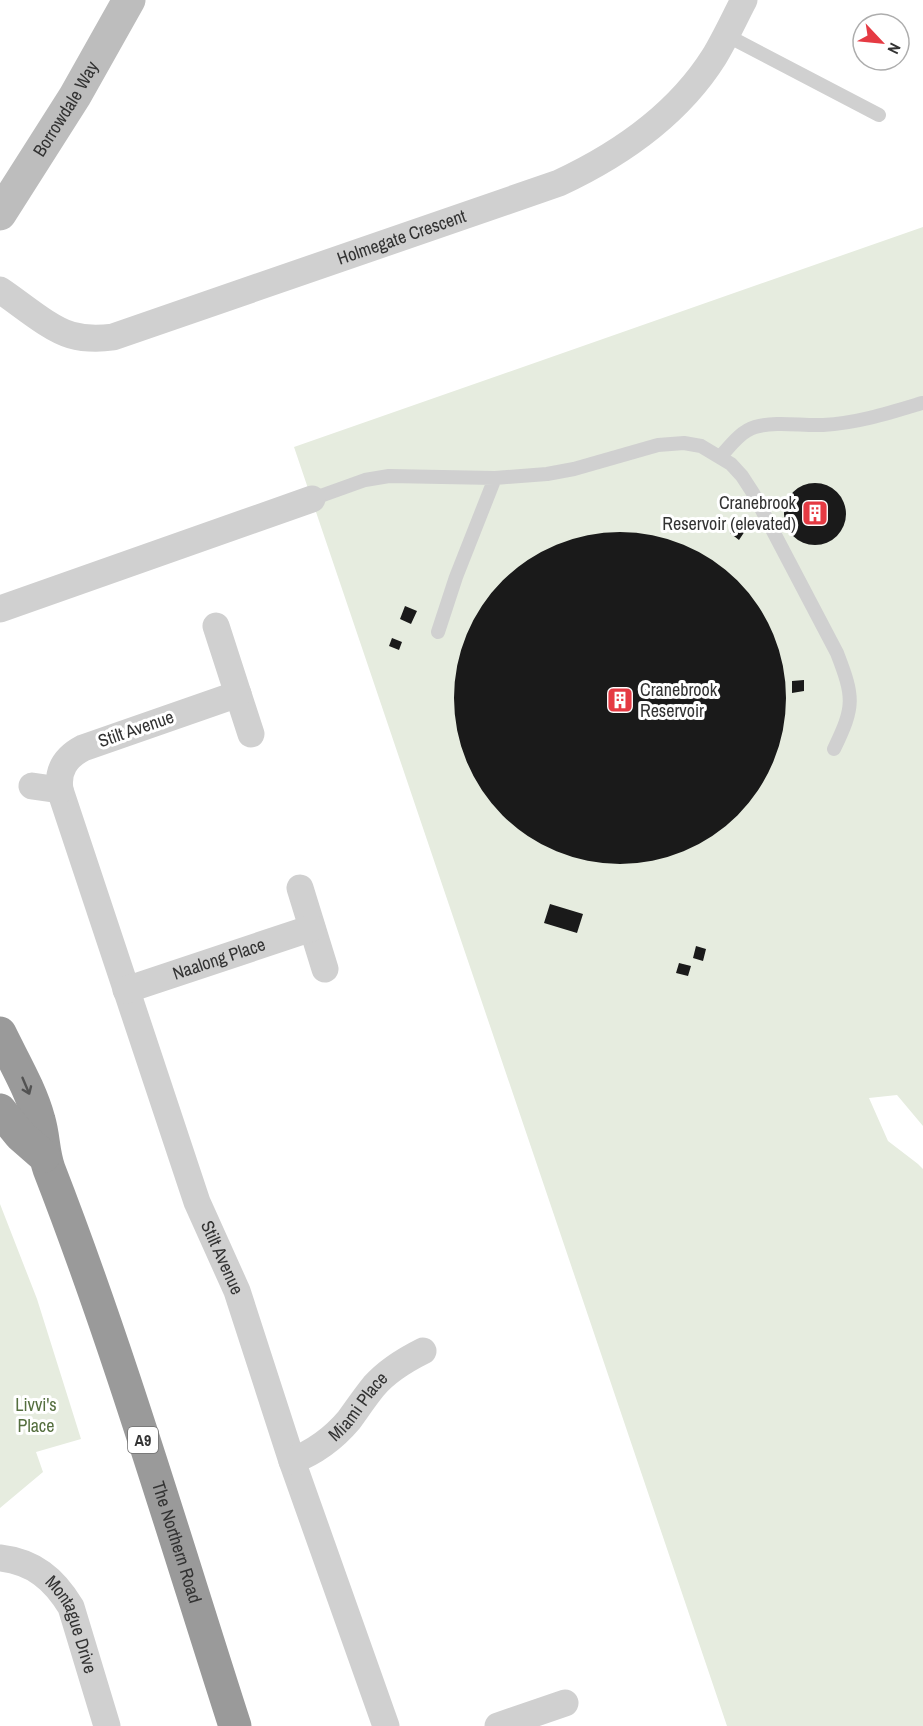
<svg xmlns="http://www.w3.org/2000/svg" width="923" height="1726" viewBox="0 0 923 1726" font-family="'Archivo Narrow',sans-serif">
  <rect width="100%" height="100%" fill="#fff"/>
  <path fill="#e6ecdf" d="M923 227V1126L897 1095 869 1098 888 1141 918 1164 923 1169V1726H727L294 447Z
    M0 1204 37 1299 81 1439 36 1452 43 1472 0 1508Z"/>
  <path fill="#1a1a1a" d="M784 514a31 31 0 1 1 62 0a31 31 0 1 1-62 0Z
    M737 521 747 528 739 540 730 533Z
    M454 698a166 166 0 1 1 332 0a166 166 0 1 1-332 0Z
    M405 606 417 611 411 624 400 619Z
    M392 638 402 642 399 650 389 646Z
    M804 680V691L792 693V681Z
    M550 904 583 914 577 933 544 923Z
    M696 946 706 949 703 961 693 958Z
    M679 963 691 966 688 976 676 973Z"/>
  <g fill="none" stroke-linecap="round" stroke-linejoin="round">
    <path stroke="#d0d0d0" stroke-width="14" d="M726 35 879 115
      M720 457C730 446 741 431 755 427 777 421 801 426 823 425 858 423 889 413 922 403
      M312 499 365 480 389 476 495 478 547 474 574 469 658 445 684 443 701 446 731 464 742 476 753 493 837 653C854 697 855 706 834 749
      M438 632 456 577 495 478"/>
    <g stroke="#d0d0d0" stroke-width="27">
      <path id="s1" d="M0 290C20 303 48 328 71 335 85 339 99 339 113 337L559 183C619 155 678 114 714 57 725 39 734 19 744 0"/>
      <path d="M0 609 312 499"/>
      <path d="M216 626 251 734"/>
      <path id="s2" d="M238 694 83 748C66 757 57 770 60 790L197 1202 237 1291 292 1461 386 1726"/>
      <path d="M32 786 60 790"/>
      <path d="M300 888 325 969"/>
      <path id="s3" d="M126 990 312 928"/>
      <path id="s4" d="M292 1461C315 1452 333 1439 349 1420 357 1409 365 1397 374 1386 388 1370 405 1360 423 1351"/>
      <path id="s5" d="M0 1558C34 1562 54 1579 71 1607L107 1726"/>
      <path d="M498 1726 565 1703"/>
    </g>
    <path stroke="#bdbdbd" stroke-width="33" id="s6" d="M0 214 75 96 129 0"/>
    <g stroke="#9a9a9a" stroke-width="33">
      <path id="s7" d="M0 1033C14 1062 31 1090 39 1120 44 1137 43 1152 49 1169 120 1352 175 1540 235 1726"/>
      <path d="M0 1110 20 1135 44 1156"/>
    </g>
  </g>
  <defs><path id="oneway-shaft" d="M-6 0H5M1.5-3L5.5 0L1.5 3" fill="none" stroke-width="1.6" stroke-linecap="round" stroke-linejoin="round" transform="scale(1.5)"/></defs>
  <use stroke="#525252" href="#oneway-shaft" transform="translate(26 1086) rotate(67)"/>
  <defs>
    <symbol id="building-square" viewBox="-11 -11 22 22"><rect x="-9" y="-9" width="18" height="18" rx="4" fill="#e53a43" stroke="#fff"/><path d="M-4-6H4V6H1V3H-1V6H-4ZM-2.5-4.3h1.7v1.8h-1.7ZM.8-4.3h1.7v1.8H.8ZM-2.5-1h1.7V.8h-1.7ZM.8-1h1.7V.8H.8Z" fill="#fff"/></symbol>
  </defs>
  <g fill-rule="evenodd">
    <use href="#building-square" x="800" y="498" width="30" height="30"/>
    <use href="#building-square" x="605" y="685" width="30" height="30"/>
  </g>
  <g text-anchor="middle" stroke-width="6" stroke-linejoin="round" paint-order="stroke">
    <rect fill="#fff" stroke="#707070" stroke-width="1.5" x="128" y="1427" width="30" height="26" rx="4.5"/>
    <g font-size="16" font-weight="bold" fill="#333">
      <text x="143" y="1446">A9</text>
    </g>
    <g font-size="18" fill="#333" stroke="#fff">
      <text dy="6" stroke="none"><textPath href="#s6" startOffset="124">Borrowdale Way</textPath></text>
      <text dy="6" stroke="none"><textPath href="#s1" startOffset="432">Holmegate Crescent</textPath></text>
      <text transform="translate(136 729) rotate(-19)" y="6">Stilt Avenue</text>
      <text dy="6" stroke="none"><textPath href="#s3" startOffset="98">Naalong Place</textPath></text>
      <text dy="6" stroke="none"><textPath href="#s2" startOffset="711">Stilt Avenue</textPath></text>
      <text dy="6" stroke="none"><textPath href="#s4" startOffset="87">Miami Place</textPath></text>
      <text dy="6" stroke="none"><textPath href="#s7" startOffset="540">The Northern Road</textPath></text>
      <text dy="6" stroke="none"><textPath href="#s5" startOffset="106">Montague Drive</textPath></text>
    </g>
    <g font-size="18" fill="#333" stroke="#fff" text-anchor="end">
      <text x="796" y="509">Cranebrook<tspan x="796" dy="21">Reservoir (elevated)</tspan></text>
      <text x="640" y="696" text-anchor="start">Cranebrook<tspan x="640" dy="21">Reservoir</tspan></text>
    </g>
    <g font-size="18" fill="#556f3f" stroke="#fff">
      <text x="36" y="1411">Livvi's<tspan x="36" dy="21">Place</tspan></text>
    </g>
  </g>
  <g transform="translate(881 42) rotate(116)"><circle r="28" fill="#ffffff" stroke="#adadad" stroke-width="1.5"/>
  <path d="M0-4.5L10 22L0 15L-10 22Z" fill="#e53a43"/>
  <text y="-9" font-size="16" font-weight="bold" text-anchor="middle" fill="#333333">N</text>
  </g>
</svg>
